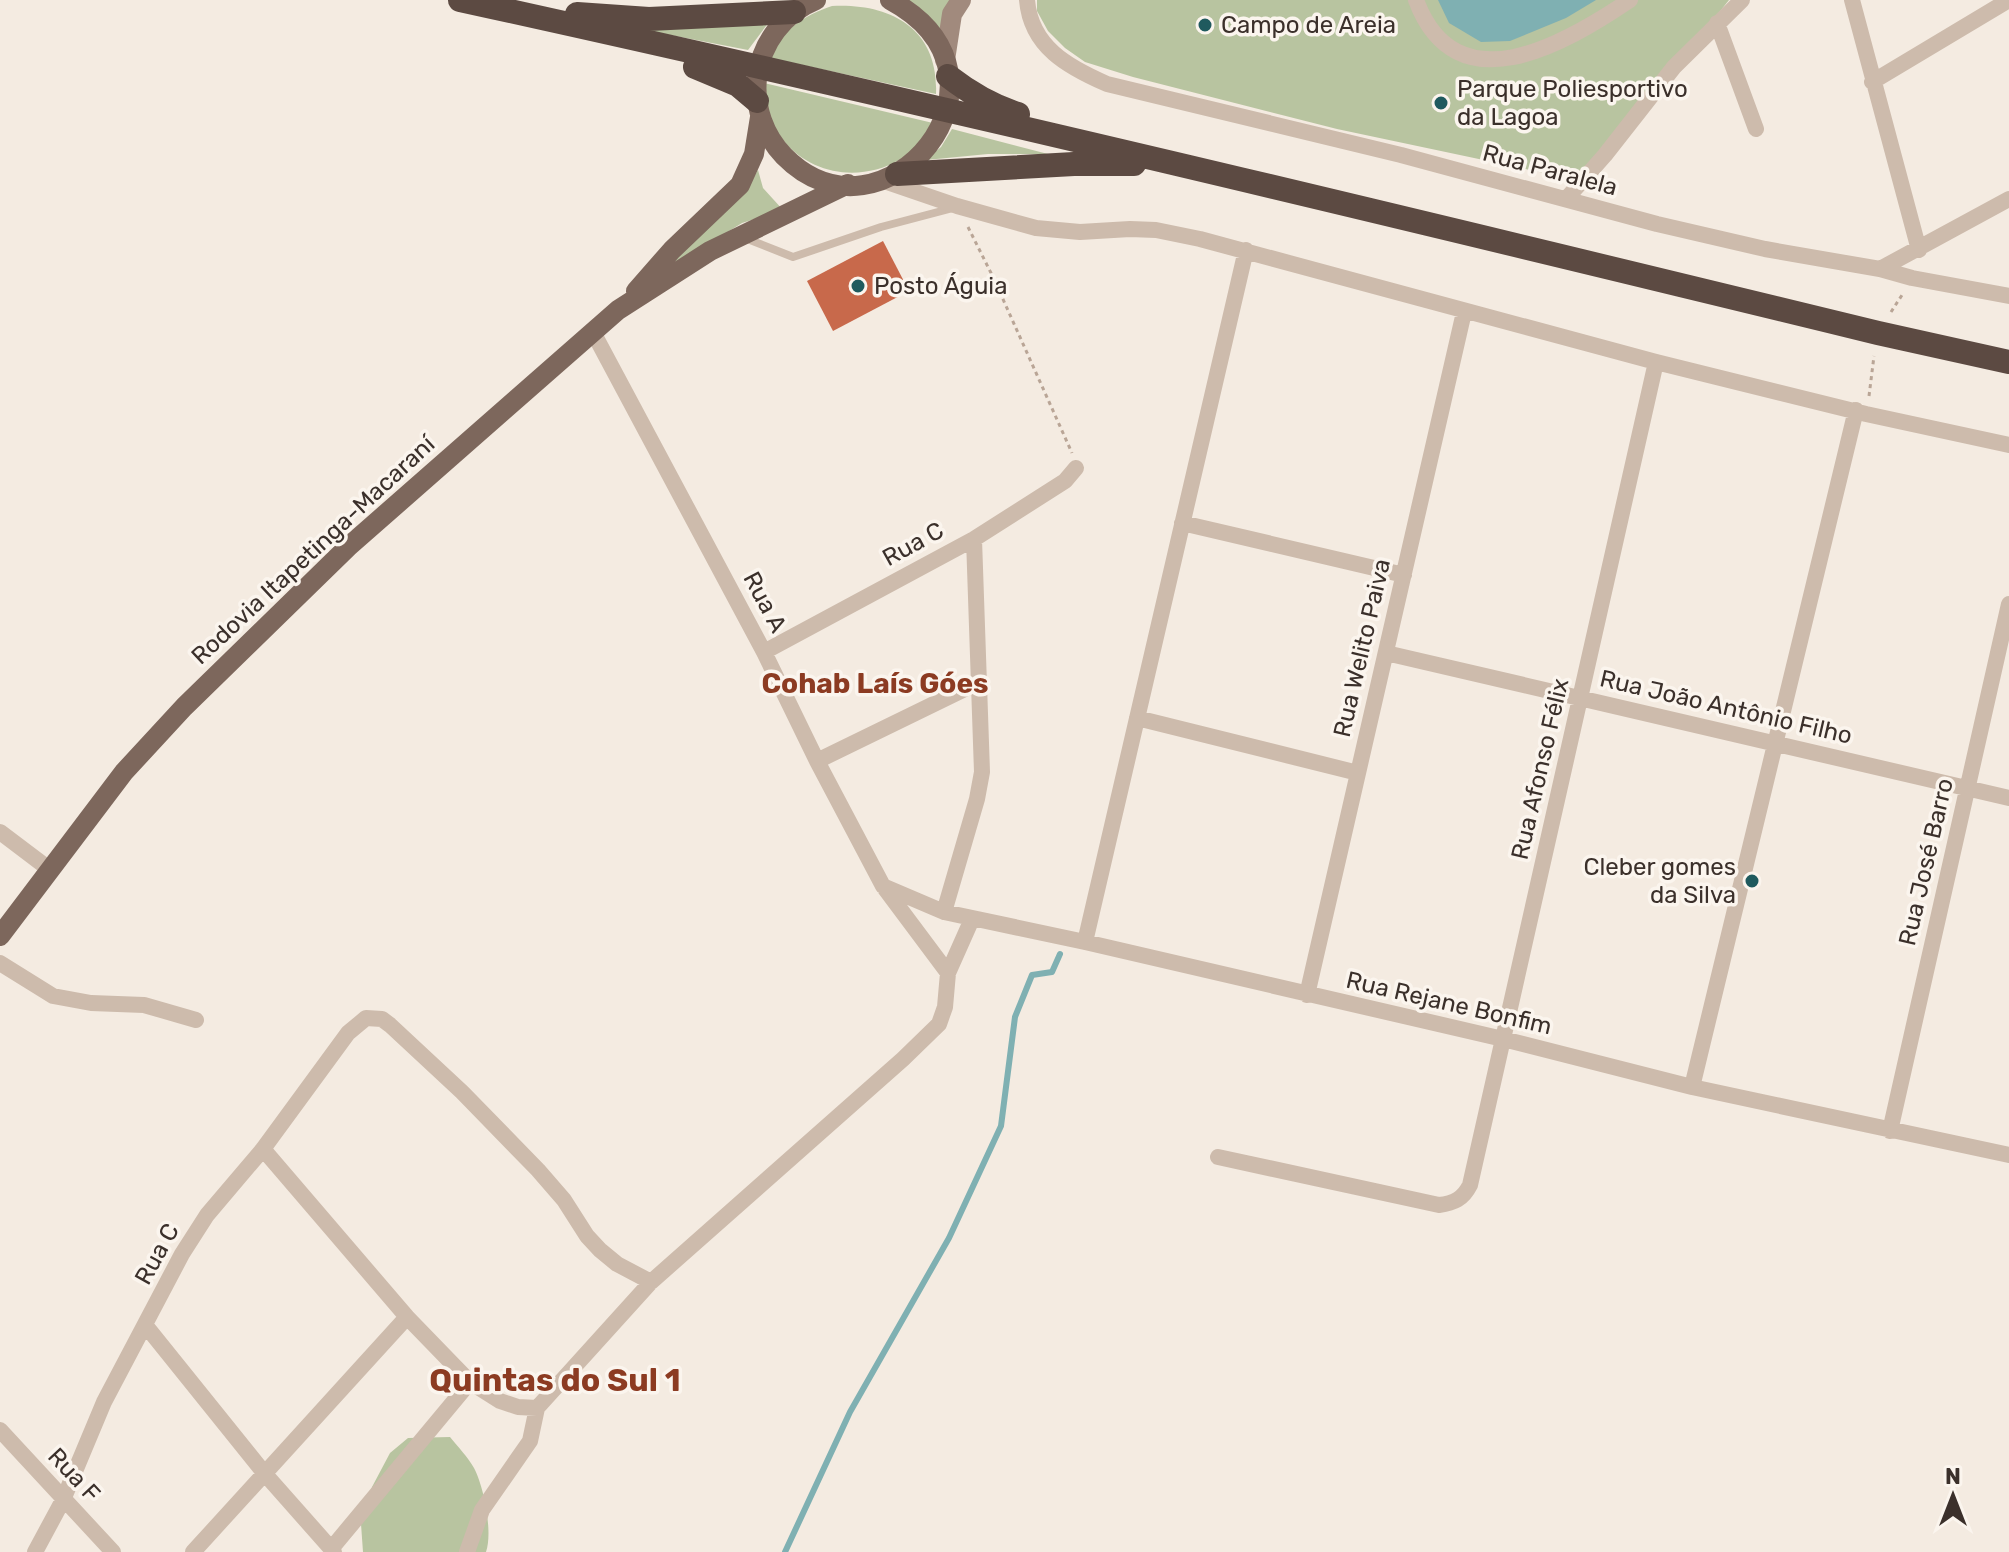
<svg xmlns="http://www.w3.org/2000/svg" width="2009" height="1552" viewBox="0 0 2009 1552" font-family="Rubik,sans-serif">
  <rect width="100%" height="100%" fill="#f4ebe1"/>
  <path fill="#b8c4a0" d="M901 0H950L942 40Z
    M1037 0H1729L1592 173 1568 178 1337 129 1133 77 1085 62 1065 48 1048 31 1037 11Z
    M832 6C890 3 939 28 936 94L770 58C780 30 805 15 832 6Z
    M769 22 748 50 634 28Z
    M764 83 933 123C906 180 824 191 783 140 769 123 767 104 764 83Z
    M952 129 1048 154H988L926 160 941 147Z
    M758 170 763 188 783 210 742 223 681 261H672L749 184Z
    M450 1437C458 1447 468 1457 474 1468 484 1487 493 1532 486 1552H363L361 1524 372 1487 390 1453 408 1438Z"/>
  <path fill="#7fb0b2" d="M1438 0H1596L1566 18 1510 41 1481 42 1449 23Z"/>
  <g fill="none" stroke-linecap="round" stroke-linejoin="round">
    <path stroke="#7fb0b2" stroke-width="6" d="M785 1552 850 1412 949 1238 1001 1126 1015 1017 1032 975 1052 972 1060 954"/>
  </g>
  <path fill="#c8694b" d="M883 241 909 291 833 331 807 281Z"/>
  <g fill="none" stroke-linecap="round" stroke-linejoin="round">
    <path stroke="#b9a596" stroke-width="3" stroke-dasharray="4 4" stroke-linecap="butt" d="M968 227 993 277 1072 453
      M1891 312 1902 295
      M1869 396 1874 356"/>
    <path stroke="#cdbbac" stroke-width="8" d="M745 238 793 257 881 227 953 208"/>
    <path stroke="#cdbbac" stroke-width="16" d="M1027 0C1031 47 1068 67 1107 84L1401 155 1657 224 1765 249 1880 269 1912 278 2009 296
      M1416 0C1456 108 1565 44 1630 0
      M1852 0 1919 250
      M1717 23 1756 129
      M1872 82 2009 0
      M881 180 957 206 1036 228 1080 232 1130 229 1156 230 1200 239 1656 362 1866 414 2009 445
      M1567 198 1605 155 1674 67 1742 0
      M1880 269 2009 199
      M593 332 764 652 817 761 883 886 948 973
      M1182 523 1404 575
      M764 652 974 539 1065 481 1076 468
      M1386 653 2009 798
      M1137 718 1358 773
      M817 761 977 683
      M0 832 49 869
      M883 886 944 912 1085 942 1503 1039 1692 1087 2009 1155
      M944 912 977 799 982 772 974 539
      M1085 942 1246 250
      M0 963 53 996 91 1003 144 1005 196 1020
      M1307 995 1464 312
      M1692 1087 1856 410
      M1890 1131 2009 604
      M263 1149 407 1317 470 1382 500 1401 518 1407 537 1408
      M1218 1157 1439 1205C1454 1203 1463 1199 1470 1185L1656 362
      M146 1326 265 1474 334 1552
      M0 1430 113 1552
      M331 1549 470 1382
      M35 1552 63 1500 104 1402 182 1254 207 1215 263 1149 348 1033 366 1018 382 1019 390 1025 462 1092 538 1170 564 1200 587 1236 600 1250 617 1264 651 1282
      M193 1552 407 1317
      M467 1552 482 1510 530 1441 537 1408 651 1282 903 1059 939 1024 945 1007 948 973 972 919"/>
    <path stroke="#a18a7d" stroke-width="20" d="M945 60 952 14 961 0"/>
    <path stroke="#7d675c" stroke-width="20" d="M816 0C784 13 761 43 757 78 754 107 764 135 784 156 883 257 1035 78 890 0
      M636 291 672 250 740 185 754 154 760 117
      M0 936 124 772 184 707 348 547 618 310 710 251 848 184"/>
    <path stroke="#5c4a42" stroke-width="24" d="M460 0C934 104 1406 218 1878 333L2009 362
      M577 14 649 19 794 12
      M695 67 738 85 757 101
      M948 76C970 93 992 106 1018 114
      M897 174 1074 164H1134"/>
  </g>
  <g fill="#1f5a5e" stroke="#fbf5ee" stroke-width="3">
    <circle cx="1205" cy="25" r="8"/>
    <circle cx="1441" cy="103" r="8"/>
    <circle cx="858" cy="286" r="8"/>
    <circle cx="1752" cy="881" r="8"/>
  </g>
  <g text-anchor="middle" stroke-width="7" stroke-linejoin="round" paint-order="stroke">
    <g font-size="24" fill="#3b302b" stroke="#fbf5ee" text-anchor="start">
      <text x="1221" y="33">Campo de Areia</text>
      <text x="1457" y="97">Parque Poliesportivo<tspan x="1457" dy="28">da Lagoa</tspan></text>
      <text x="874" y="294">Posto Águia</text>
      <text x="1736" y="875" text-anchor="end">Cleber gomes<tspan x="1736" dy="28">da Silva</tspan></text>
    </g>
    <g font-size="24" fill="#3b302b" stroke="#fbf5ee">
      <text transform="translate(1550 170) rotate(15)" y="8">Rua Paralela</text>
      <text transform="translate(913 544) rotate(-29)" y="8">Rua C</text>
      <text transform="translate(313 550) rotate(-43)" y="8">Rodovia Itapetinga-Macaraní</text>
      <text transform="translate(765 602) rotate(62)" y="8">Rua A</text>
      <text transform="translate(1362 648) rotate(-77)" y="8">Rua Welito Paiva</text>
      <text transform="translate(1726 707) rotate(13)" y="8">Rua João Antônio Filho</text>
      <text transform="translate(1540 769) rotate(-77)" y="8">Rua Afonso Félix</text>
      <text transform="translate(1926 862) rotate(-77)" y="8">Rua José Barro</text>
      <text transform="translate(1449 1003) rotate(13)" y="8">Rua Rejane Bonfim</text>
      <text transform="translate(157 1254) rotate(-61)" y="8">Rua C</text>
      <text transform="translate(74 1475) rotate(47)" y="8">Rua F</text>
    </g>
    <g font-size="28" font-weight="bold" fill="#8c3b22" stroke="#fbf5ee">
      <text x="875" y="693">Cohab Laís Góes</text>
    </g>
    <g font-size="32" font-weight="bold" fill="#8c3b22" stroke="#fbf5ee">
      <text x="555" y="1391">Quintas do Sul 1</text>
    </g>
  </g>
  <g transform="translate(1953 1496)" stroke="#fbf5ee" stroke-width="6" paint-order="stroke">
  <path d="M0-6L14 30L0 20L-14 30Z" fill="#3b302b"/>
  <text y="-12" font-size="22" font-weight="bold" text-anchor="middle" fill="#3b302b">N</text>
  </g>
</svg>
